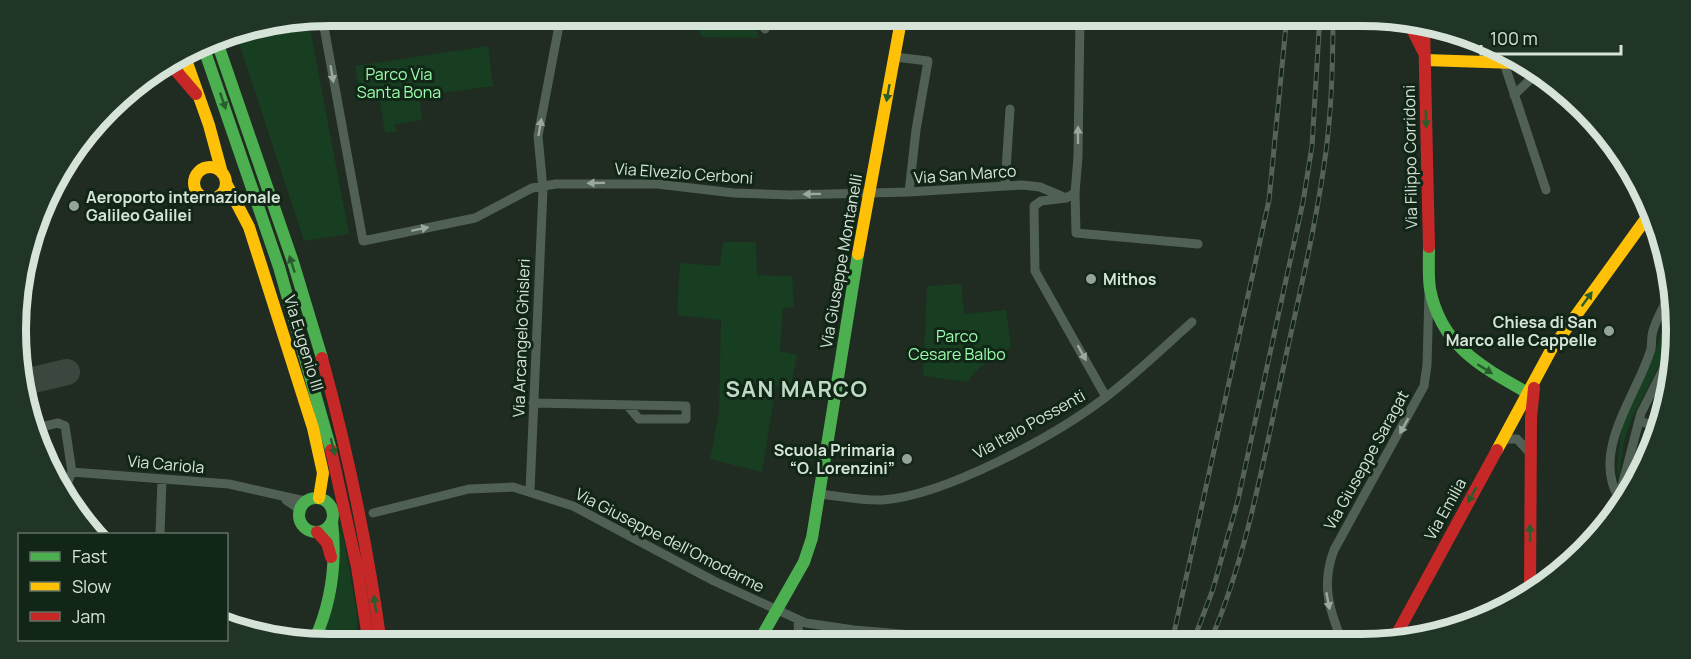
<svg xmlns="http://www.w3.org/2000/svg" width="1691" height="659" viewBox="0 0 1691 659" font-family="Manrope,sans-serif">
  <rect width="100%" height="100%" fill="#202b22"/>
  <path fill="#173e21" d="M690 15H753L759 38 702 37Z
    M308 18 349 234 304 241 235 31Z
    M488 46 493 86 419 96 422 120 395 124 396 132 385 133 379 96 361 98 355 66Z
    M723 242H756L757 275 792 276 794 307 783 308 780 351 797 355 791 385H776L762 472 710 459 719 412 721 320 677 315 680 263 720 266Z
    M961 284 964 314 1006 310 1011 348 980 367 967 382 923 376 927 286Z
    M1674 304C1683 337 1639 396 1628 429 1621 447 1621 465 1619 484L1617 466 1623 418 1658 345 1661 329Z
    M341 522 357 614V644L320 642Z"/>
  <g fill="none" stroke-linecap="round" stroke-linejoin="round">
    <path stroke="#3b463e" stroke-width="26" d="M21 383 67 372"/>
    <path stroke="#516054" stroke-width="9" d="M762 15 765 29
      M1080 15 1078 157 1075 193 1076 233 1198 244
      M322 16 363 241 475 218 532 188 556 184H657L734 193 791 195 909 192 1022 185 1040 187 1066 198 1075 193
      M895 57 928 61 916 130 909 192
      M1504 63 1546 190
      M1514 95 1536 74
      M1005 185 1010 109
      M1066 198 1041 201 1034 206 1035 271 1106 397
      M533 403 686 406V419H639L627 405
      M1640 421 1651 425 1661 416
      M36 428 58 423 65 426 72 472
      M1501 443 1507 439H1517L1530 453
      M530 491 543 189 538 136 561 15
      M63 494 72 472 229 484 305 501
      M819 494C840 496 862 501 883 500 946 495 1055 436 1106 397 1136 374 1164 347 1192 322
      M1619 498C1590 451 1638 394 1651 349 1652 343 1651 337 1653 331 1656 318 1665 305 1671 293
      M1619 498 1641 413 1669 358
      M286 500 299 509
      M373 513 469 489 513 487 573 506 714 581 806 623 854 630 995 642
      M160 534 162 480
      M798 621 799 643
      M1342 641C1329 609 1321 584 1334 550L1424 386 1427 365 1429 293"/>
    <path stroke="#4caf50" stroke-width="12" d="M216 39 293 262 322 358
      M203 46 279 267 331 450
      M1429 247C1429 260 1428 276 1430 289 1441 346 1482 367 1528 393
      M299 515a17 17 0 1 1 34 0a17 17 0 1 1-34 0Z
      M314 641C332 602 337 564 332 521
      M758 643 804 562 812 538 858 254"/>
    <path stroke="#ffc107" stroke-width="12" d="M185 57 209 125 222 173
      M1425 60 1516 63
      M194 183a16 16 0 1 1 32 0a16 16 0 1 1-32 0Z
      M226 183 249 227 313 428 323 473 319 498
      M858 254 902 15
      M1497 450 1551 350 1650 213"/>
    <path stroke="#c62828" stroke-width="12" d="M1409 23 1423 51
      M1424 25 1429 247
      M171 65 196 94
      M322 358C348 453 368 547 381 644
      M331 450 357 567 369 644
      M317 532 327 543 331 557
      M1530 592 1531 418 1534 388
      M1393 641 1497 450"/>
    <defs>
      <path id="rail" d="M1172 642 1269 200 1287 15
        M1193 642 1213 589 1238 500 1303 202 1312 146 1320 15
        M1210 642C1246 558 1262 468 1281 379 1297 303 1316 228 1326 151 1332 106 1333 60 1333 15"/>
    </defs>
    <use href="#rail" stroke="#566259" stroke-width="5"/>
    <use href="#rail" stroke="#112616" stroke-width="3" stroke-dasharray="9" stroke-linecap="butt"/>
  </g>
  <defs><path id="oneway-solid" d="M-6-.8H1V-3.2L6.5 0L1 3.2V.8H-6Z" transform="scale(1.5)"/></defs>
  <g fill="#9aa89d">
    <use href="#oneway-solid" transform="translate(332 74) rotate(80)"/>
    <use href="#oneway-solid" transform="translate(540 127) rotate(-80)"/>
    <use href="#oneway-solid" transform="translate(1078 135) rotate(-90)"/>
    <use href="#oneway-solid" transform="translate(596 183) rotate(179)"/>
    <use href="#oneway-solid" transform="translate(812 194) rotate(179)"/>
    <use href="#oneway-solid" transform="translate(420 229) rotate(-12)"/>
    <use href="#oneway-solid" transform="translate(1082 353) rotate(61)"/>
    <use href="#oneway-solid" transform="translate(1404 426) rotate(119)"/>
    <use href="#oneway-solid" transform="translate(1328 601) rotate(79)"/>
  </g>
  <g fill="#295d2d">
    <use href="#oneway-solid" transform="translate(888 93) rotate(100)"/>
    <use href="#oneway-solid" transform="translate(223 101) rotate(71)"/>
    <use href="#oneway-solid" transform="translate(1426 119) rotate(88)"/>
    <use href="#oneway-solid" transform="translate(292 264) rotate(-108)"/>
    <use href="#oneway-solid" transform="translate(1587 299) rotate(-54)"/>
    <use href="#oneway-solid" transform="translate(1485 369) rotate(32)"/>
    <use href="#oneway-solid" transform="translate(333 447) rotate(76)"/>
    <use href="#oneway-solid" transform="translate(1472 495) rotate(119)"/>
    <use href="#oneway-solid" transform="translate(1530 533) rotate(-90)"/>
    <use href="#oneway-solid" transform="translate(375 604) rotate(-98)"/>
  </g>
  <g fill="#96a398" stroke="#112616" stroke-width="2">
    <circle cx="74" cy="206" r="6"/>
    <circle cx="1091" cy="279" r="6"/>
    <circle cx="1609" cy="331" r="6"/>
    <circle cx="907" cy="459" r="6"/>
  </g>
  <g text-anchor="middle" stroke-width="6" stroke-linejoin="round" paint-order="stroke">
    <g font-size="16" fill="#99fdad" stroke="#112616">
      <text x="399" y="80">Parco Via<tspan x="399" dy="18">Santa Bona</tspan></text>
      <text x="957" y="342">Parco<tspan x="957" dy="18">Cesare Balbo</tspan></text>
    </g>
    <g font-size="16" fill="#d6e3d8" stroke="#112616">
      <text transform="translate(1410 157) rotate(-91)" y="6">Via Filippo Corridoni</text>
      <text transform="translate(684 173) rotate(4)" y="6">Via Elvezio Cerboni</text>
      <text transform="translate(965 174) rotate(-4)" y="6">Via San Marco</text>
      <text transform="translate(841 261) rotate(-80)" y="6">Via Giuseppe Montanelli</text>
      <text transform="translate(521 338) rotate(-88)" y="6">Via Arcangelo Ghisleri</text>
      <text transform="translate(304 343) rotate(73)" y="6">Via Eugenio III</text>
      <text transform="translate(1029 424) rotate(-29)" y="6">Via Italo Possenti</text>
      <text transform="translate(1366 460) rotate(-61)" y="6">Via Giuseppe Saragat</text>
      <text transform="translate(166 464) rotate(5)" y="6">Via Cariola</text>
      <text transform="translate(1445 509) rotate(-61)" y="6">Via Emilia</text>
      <text transform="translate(670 540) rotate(27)" y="6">Via Giuseppe dell'Omodarme</text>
    </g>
    <g font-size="16" font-weight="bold" fill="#d6e3d8" stroke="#112616" text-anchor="start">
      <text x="86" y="203">Aeroporto internazionale<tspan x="86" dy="18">Galileo Galilei</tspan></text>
      <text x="1103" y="285">Mithos</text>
      <text x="1597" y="328" text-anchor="end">Chiesa di San<tspan x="1597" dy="18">Marco alle Cappelle</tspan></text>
      <text x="895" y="456" text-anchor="end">Scuola Primaria<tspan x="895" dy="18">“O. Lorenzini”</tspan></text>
    </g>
    <g font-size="22" font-weight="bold" letter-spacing="1.5" fill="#bfd9c3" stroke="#112616">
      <text x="797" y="397">SAN MARCO</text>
    </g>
  </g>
  <path d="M0 0H1691V659H0ZM330 26H1362A304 304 0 0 1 1666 330V330A304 304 0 0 1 1362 634H330A304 304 0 0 1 26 330V330A304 304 0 0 1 330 26Z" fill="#213526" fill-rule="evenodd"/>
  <path fill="none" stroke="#d6e3d8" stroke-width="8" d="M330 26H1362A304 304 0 0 1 1666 330V330A304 304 0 0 1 1362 634H330A304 304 0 0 1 26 330V330A304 304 0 0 1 330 26Z"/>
  <rect x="18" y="533" width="210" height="108" fill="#112616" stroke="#607264" stroke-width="1.5"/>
  <rect x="30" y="552" width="30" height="9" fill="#4caf50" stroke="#607264" stroke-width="1.5"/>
  <text x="72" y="563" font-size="18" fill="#d6e3d8">Fast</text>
  <rect x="30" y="582" width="30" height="9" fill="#ffc107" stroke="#607264" stroke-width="1.5"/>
  <text x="72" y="593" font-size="18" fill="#d6e3d8">Slow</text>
  <rect x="30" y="612" width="30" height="9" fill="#c62828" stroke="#607264" stroke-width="1.5"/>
  <text x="72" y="623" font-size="18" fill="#d6e3d8">Jam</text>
  <path d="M1481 45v9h140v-9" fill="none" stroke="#d6e3d8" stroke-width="3"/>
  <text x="1490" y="45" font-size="18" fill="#d6e3d8" stroke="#112616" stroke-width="4.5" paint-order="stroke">100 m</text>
</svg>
